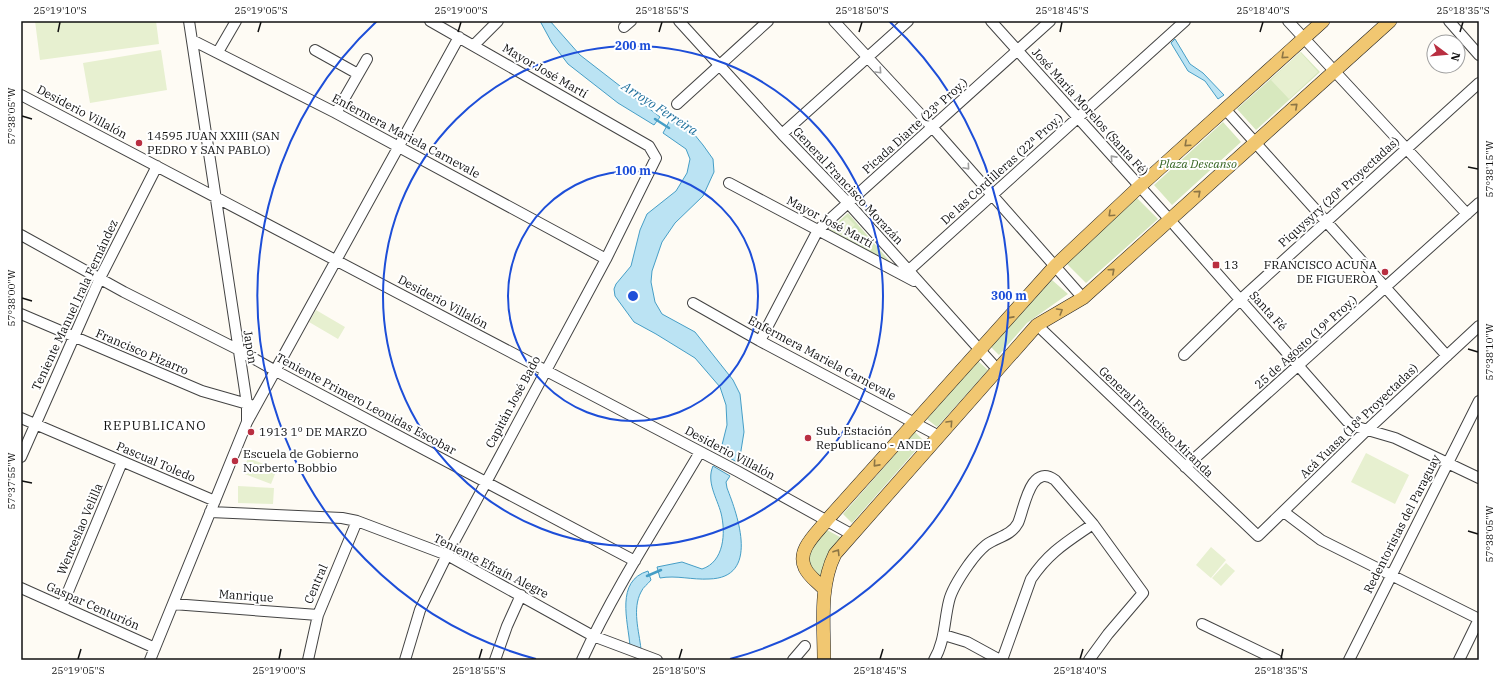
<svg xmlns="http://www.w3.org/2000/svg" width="1500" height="681" viewBox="0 0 1500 681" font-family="'IBM Plex Serif',serif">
  <rect width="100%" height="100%" fill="#fefbf4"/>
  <path fill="#d7e8be" d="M1301 52 1320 72 1256 130 1237 109Z
    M1223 122 1241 142 1172 205 1154 185Z
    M1137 198 1158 219 1086 283 1066 263Z
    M848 213 892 264 828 231Z
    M1052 280 1068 294 1027 323 999 355 990 346Z
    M978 361 988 370 937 427 927 419Z
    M915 432 924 441 852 523 843 514Z
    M827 530 840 537V540L826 557 821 579 809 565V552Z"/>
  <path fill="#e7f0d0" d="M35 21H156L159 44 40 60Z
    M161 50 167 90 90 103 83 63Z
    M1300 52 1318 72 1289 99 1271 80Z
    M847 217 855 225 842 237 834 228Z
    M316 310 345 327 338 339 309 322Z
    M1366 453 1409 475 1395 504 1351 482Z
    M248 458 277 469 271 484 242 473Z
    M238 486 274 488 273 504 238 503Z
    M1211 547 1226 560 1211 578 1196 565Z
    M1226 563 1235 571 1221 586 1212 578Z"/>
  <path fill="#bbe3f3" stroke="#469ec6" d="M540 21H550L580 55 660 117 654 125 618 103 568 64 552 43Z
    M1175 39 1190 64 1203 73 1224 95 1218 99 1205 81 1188 71 1171 43Z
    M670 120 694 134 703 145 713 159 714 172 703 196 675 223 662 242 652 271 651 282 655 302 662 314 695 332 733 380 740 394 744 432 739 463 720 453 727 425 726 405 720 387 695 358 656 334 634 322 615 296 614 289 616 284 631 266 640 230 647 214 676 191 687 173 690 159 686 149 663 133Z
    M713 466 730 476 726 482 727 488C738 516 760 578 709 579 692 580 676 575 660 578L657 567 682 562 702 569C724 562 726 533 721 513 717 498 706 482 713 466Z
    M648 571 651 580C648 584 643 587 641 592 632 609 639 631 641 649L630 646C628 621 615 581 648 571Z"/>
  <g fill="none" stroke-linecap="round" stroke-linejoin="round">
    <path stroke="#469ec6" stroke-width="2.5" d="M655 119 669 128
      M647 576 661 570"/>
    <defs>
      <path id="minor" d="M679 21 782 134 849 204 997 369
        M834 21 933 128 1083 298
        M991 21 1170 220 1347 421 1354 426 1395 438 1479 478
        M1288 21 1467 214
        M1449 21 1479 55
        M624 27 631 21
        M192 40 336 113 606 259
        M474 45 498 21
        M315 50 358 74
        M218 52 236 21
        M21 95 737 471 851 534
        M677 104 768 21
        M1225 109 1447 356
        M336 113 367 59
        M782 134 908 21
        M729 183 914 281
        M21 235 124 292 237 349 274 370 635 561
        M908 271 1185 21
        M693 303 760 341 939 436
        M21 314 202 391 251 405
        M1037 325 1258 536 1367 430 1479 326
        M760 341 818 230 1050 21
        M1184 355 1240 300 1479 83
        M21 418 215 501
        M247 422 459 37
        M21 457 100 278 157 166
        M1185 467 1479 203
        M210 512 342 518 357 521 447 555 593 636 657 660
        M1284 512 1321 540 1479 619
        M21 588 155 648
        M173 604 318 615
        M62 606 122 462
        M1202 624 1277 660
        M944 635 967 642 1000 660
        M150 660 247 422V404L189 21
        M308 660 318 615 357 521
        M405 660 420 610 447 555 606 259 656 158 649 146 430 21
        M495 660 507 626 521 595
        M582 660C615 588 660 520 700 452
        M793 660 805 646
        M934 660C945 642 944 621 949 601 952 588 962 574 969 564 974 557 980 550 986 545 997 537 1011 536 1018 523 1024 510 1030 462 1055 480L1093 524 1143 593 1108 634 1089 660
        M1002 660 1031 579C1049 552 1067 542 1093 524
        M1349 660 1479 401
        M1459 660 1479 619"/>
      <path id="major" d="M824 589C818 582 809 577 805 568 796 550 817 533 827 520L1055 266 1139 187 1323 21
        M824 660C824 625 819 586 835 554L1037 325 1083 298 1390 21"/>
    </defs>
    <use href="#minor" stroke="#434343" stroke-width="12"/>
    <use href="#major" stroke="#212121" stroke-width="14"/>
    <use href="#minor" stroke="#fff" stroke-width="10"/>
    <use href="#major" stroke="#f1c771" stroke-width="13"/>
  </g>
  <defs><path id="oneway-chevron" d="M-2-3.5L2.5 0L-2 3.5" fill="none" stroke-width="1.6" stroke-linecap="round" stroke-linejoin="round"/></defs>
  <g stroke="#8c7545">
    <use href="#oneway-chevron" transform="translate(1284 56) rotate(138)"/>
    <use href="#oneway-chevron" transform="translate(1295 106) rotate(-42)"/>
    <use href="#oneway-chevron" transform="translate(1187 144) rotate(138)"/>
    <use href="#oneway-chevron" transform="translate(1198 193) rotate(-42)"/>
    <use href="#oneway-chevron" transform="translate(1111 214) rotate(137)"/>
    <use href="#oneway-chevron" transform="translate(1112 271) rotate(-42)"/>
    <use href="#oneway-chevron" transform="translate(1060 311) rotate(-31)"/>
    <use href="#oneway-chevron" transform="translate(1010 316) rotate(132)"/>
    <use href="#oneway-chevron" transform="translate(950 423) rotate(-47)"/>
    <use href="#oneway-chevron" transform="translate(876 464) rotate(132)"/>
    <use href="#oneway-chevron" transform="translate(837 552) rotate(-58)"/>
  </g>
  <g stroke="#9f9f9f">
    <use href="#oneway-chevron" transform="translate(879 71) rotate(47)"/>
    <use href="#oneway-chevron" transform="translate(1113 158) rotate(-132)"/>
    <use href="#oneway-chevron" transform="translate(967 167) rotate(49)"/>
  </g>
  <path fill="none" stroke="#101010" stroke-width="1.5" d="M58 32 60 22M258 32 261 22M458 32 461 22M659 32 662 22M859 32 862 22M1060 32 1062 22M1260 32 1263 22M1460 32 1463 22M22 116 32 119M1468 167 1478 169M22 298 32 301M1468 349 1478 352M22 481 32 483M1468 531 1478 534M78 659 81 649M279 659 281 649M479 659 482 649M679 659 682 649M880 659 883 649M1080 659 1083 649M1281 659 1283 649"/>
  <g fill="none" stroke="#1d4ed8" stroke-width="2">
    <circle cx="633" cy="296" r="125"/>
    <circle cx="633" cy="296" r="250"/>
    <path d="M536 659A376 376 0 0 1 377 21M889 21A376 376 0 0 1 730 659"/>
  </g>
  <g fill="#b92f41" stroke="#fff" stroke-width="1.5">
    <circle cx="139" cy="143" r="4"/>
    <rect x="1212" y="261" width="8" height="8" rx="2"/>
    <circle cx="1385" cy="272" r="4"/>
    <circle cx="251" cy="432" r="4"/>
    <circle cx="808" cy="438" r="4"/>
    <circle cx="235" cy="461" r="4"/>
  </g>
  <g text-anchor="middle" stroke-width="4" stroke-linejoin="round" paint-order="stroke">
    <g font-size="12" fill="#101010" stroke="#fff">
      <text transform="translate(545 71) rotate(30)" y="4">Mayor José Martí</text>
      <text transform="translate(82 112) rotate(28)" y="4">Desiderio Villalón</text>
      <text transform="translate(1090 112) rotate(48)" y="4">José María Morelos (Santa Fé)</text>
      <text transform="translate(915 126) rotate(-42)" y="4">Picada Diarte (23ª Proy.)</text>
      <text transform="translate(406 136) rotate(28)" y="4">Enfermera Mariela Carnevale</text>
      <text transform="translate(1002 169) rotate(-42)" y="4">De las Cordilleras (22ª Proy.)</text>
      <text transform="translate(848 186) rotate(47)" y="4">General Francisco Morazán</text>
      <text transform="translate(1339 192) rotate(-42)" y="4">Piquysyry (20ª Proyectadas)</text>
      <text transform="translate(830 222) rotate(28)" y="4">Mayor José Martí</text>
      <text transform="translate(443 302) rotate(28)" y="4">Desiderio Villalón</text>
      <text transform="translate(75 305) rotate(-65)" y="4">Teniente Manuel Irala Fernández</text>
      <text transform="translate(1268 311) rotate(48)" y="4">Santa Fé</text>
      <text transform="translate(1306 342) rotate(-42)" y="4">25 de Agosto (19ª Proy.)</text>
      <text transform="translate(250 347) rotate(81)" y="4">Japón</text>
      <text transform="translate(142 352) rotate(23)" y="4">Francisco Pizarro</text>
      <text transform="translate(822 358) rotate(28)" y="4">Enfermera Mariela Carnevale</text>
      <text transform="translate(513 402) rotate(-62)" y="4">Capitán José Bado</text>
      <text transform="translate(366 404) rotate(28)" y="4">Teniente Primero Leonidas Escobar</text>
      <text transform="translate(1359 421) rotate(-44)" y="4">Acá Yuasa (18ª Proyectadas)</text>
      <text transform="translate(1156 422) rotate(44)" y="4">General Francisco Miranda</text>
      <text transform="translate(730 453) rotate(28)" y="4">Desiderio Villalón</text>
      <text transform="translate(156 462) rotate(23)" y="4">Pascual Toledo</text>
      <text transform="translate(1402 524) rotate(-63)" y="4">Redentoristas del Paraguay</text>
      <text transform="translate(80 529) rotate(-67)" y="4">Wenceslao Velilla</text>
      <text transform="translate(491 566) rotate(27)" y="4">Teniente Efraín Alegre</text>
      <text transform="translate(316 584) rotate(-67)" y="4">Central</text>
      <text transform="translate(246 596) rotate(4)" y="4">Manrique</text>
      <text transform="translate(93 606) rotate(24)" y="4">Gaspar Centurión</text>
    </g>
    <g font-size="12" fill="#101010" stroke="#fff" text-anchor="start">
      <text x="147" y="140">14595 JUAN XXIII (SAN<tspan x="147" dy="14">PEDRO Y SAN PABLO)</tspan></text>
      <text x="1224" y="269">13</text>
      <text x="1377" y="269" text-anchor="end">FRANCISCO ACUÑA<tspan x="1377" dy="14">DE FIGUEROA</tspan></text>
      <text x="816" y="435">Sub. Estación<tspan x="816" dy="14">Republicano - ANDE</tspan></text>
      <text x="259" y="436">1913 1º DE MARZO</text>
      <text x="243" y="458">Escuela de Gobierno<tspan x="243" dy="14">Norberto Bobbio</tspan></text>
    </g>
    <g font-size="12" font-style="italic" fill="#366523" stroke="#fff">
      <text x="1198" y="168">Plaza Descanso</text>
    </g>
    <g font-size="13" font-style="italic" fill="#1f709c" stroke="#fff">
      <text transform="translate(660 108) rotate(33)" y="5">Arroyo Ferreira</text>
    </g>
    <g font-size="13" letter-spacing="1" fill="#101010" stroke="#fff">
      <text x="155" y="430">REPUBLICANO</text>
    </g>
  </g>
  <circle cx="633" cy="296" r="6" fill="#1d4ed8" stroke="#fff" stroke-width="2"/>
  <g font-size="12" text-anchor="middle" font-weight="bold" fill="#1d4ed8" stroke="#fff" stroke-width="4" stroke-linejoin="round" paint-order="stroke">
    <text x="633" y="50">200 m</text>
    <text x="633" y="175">100 m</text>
    <text x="1009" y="300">300 m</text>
  </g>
  <rect width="1500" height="681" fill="none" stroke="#ffffff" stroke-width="44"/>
  <g transform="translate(1446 54) rotate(106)"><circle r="19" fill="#ffffff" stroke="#9f9f9f"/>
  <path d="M0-3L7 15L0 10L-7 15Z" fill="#b92f41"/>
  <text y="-6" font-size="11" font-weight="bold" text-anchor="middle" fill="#101010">N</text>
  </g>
  <rect x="22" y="22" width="1456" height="637" fill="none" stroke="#101010" stroke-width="1.5"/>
  <g font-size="10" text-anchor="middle" fill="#101010">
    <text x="60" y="14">25°19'10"S</text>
    <text x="261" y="14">25°19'05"S</text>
    <text x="461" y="14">25°19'00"S</text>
    <text x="662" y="14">25°18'55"S</text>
    <text x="862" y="14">25°18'50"S</text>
    <text x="1062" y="14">25°18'45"S</text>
    <text x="1263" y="14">25°18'40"S</text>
    <text x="1463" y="14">25°18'35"S</text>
    <text transform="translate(11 116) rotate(-90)" y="4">57°38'05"W</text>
    <text transform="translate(1489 169) rotate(-90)" y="4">57°38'15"W</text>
    <text transform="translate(11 298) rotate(-90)" y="4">57°38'00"W</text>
    <text transform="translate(1489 352) rotate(-90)" y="4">57°38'10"W</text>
    <text transform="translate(11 481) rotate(-90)" y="4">57°37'55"W</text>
    <text transform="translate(1489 534) rotate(-90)" y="4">57°38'05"W</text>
    <text x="78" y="674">25°19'05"S</text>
    <text x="279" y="674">25°19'00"S</text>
    <text x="479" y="674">25°18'55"S</text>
    <text x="679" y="674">25°18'50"S</text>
    <text x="880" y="674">25°18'45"S</text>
    <text x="1080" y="674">25°18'40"S</text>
    <text x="1281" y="674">25°18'35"S</text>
  </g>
</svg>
